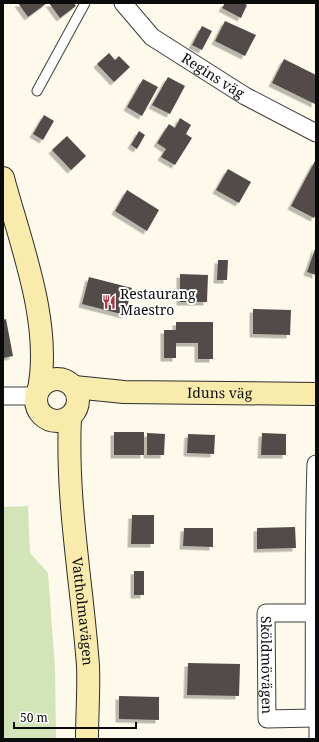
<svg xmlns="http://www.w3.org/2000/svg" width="319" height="742" viewBox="0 0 319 742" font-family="'Noto Serif',serif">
  <defs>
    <filter id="shadow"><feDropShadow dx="-3.5" dy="3.5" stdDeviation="0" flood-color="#0004"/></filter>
  </defs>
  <rect width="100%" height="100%" fill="#fdf9eb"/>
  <path fill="#d2e4b8" d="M28 506 30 553 48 573 55 669 56 739H3V507Z"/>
  <path fill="#534c49" filter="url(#shadow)" d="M18 3H47L28 17Z
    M49 3H74L76 6 60 18Z
    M225 3H243L247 5 241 18 222 8Z
    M225 21 256 35 245 56 215 41Z
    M202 26 212 31 202 50 192 45Z
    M109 53 115 60 119 56 130 67 114 82 97 64Z
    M284 59 316 75 315 104 272 83Z
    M168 77 185 86 170 114 152 105Z
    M143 79 158 87 142 116 127 107Z
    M44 115 54 121 43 140 33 134Z
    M180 118 191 125 186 134 192 138 175 165 161 157 166 149 157 143 169 124 175 128Z
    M139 131 145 135 137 149 131 145Z
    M67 136 86 156 71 170 52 150Z
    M315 161H316V214L314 218 291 206Z
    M228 169 251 182 239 203 216 190Z
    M127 190 159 210 147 231 115 211Z
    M316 246V275L307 272Z
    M218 260H228L227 280H217Z
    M180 274 208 275 207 302H180Z
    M89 277 132 288 125 315 82 304Z
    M253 309 291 310 290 335 253 334Z
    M6 319 13 356 3 358V320Z
    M176 322H213V359H198V343H176V358H164V330H176Z
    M114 432H144V455H114Z
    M147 433 165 434 164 455H147Z
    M262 433 286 434V455H261Z
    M188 434 215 435 214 454 187 453Z
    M132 515H154V544H131Z
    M295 527 296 548 257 549V528Z
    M184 528H213V547L183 546Z
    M134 571H144V595H134Z
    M188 663 240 664 239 696 187 695Z
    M119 696 159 697V720L119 719Z"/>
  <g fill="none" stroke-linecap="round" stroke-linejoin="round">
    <defs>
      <path id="lane" d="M37 91 85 3
        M314 739V718"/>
      <g id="street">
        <path id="s1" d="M123 3 152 37 245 96 316 133"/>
        <path d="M3 396H37"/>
        <path id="s2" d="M315 613H266L267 719 314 718C315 633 313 548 316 464"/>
      </g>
      <g id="secondary">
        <path d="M3 178C20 242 52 322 39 389"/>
        <circle cx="57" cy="400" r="21"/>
        <path id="s3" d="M74 387 124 392 316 394"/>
        <path id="s4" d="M70 418C66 501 82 583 88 666 89 690 87 715 87 739"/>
      </g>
    </defs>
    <use href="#lane" stroke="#3e3e3e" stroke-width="11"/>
    <use href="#street" stroke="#3e3e3e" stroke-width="19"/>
    <use href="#secondary" stroke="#2d2d2d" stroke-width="24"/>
    <use href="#lane" stroke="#fff" stroke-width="9"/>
    <use href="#street" stroke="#fff" stroke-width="17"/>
    <use href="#secondary" stroke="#f8ebac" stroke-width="22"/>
  </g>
  <defs>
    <symbol id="restaurant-bare" viewBox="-9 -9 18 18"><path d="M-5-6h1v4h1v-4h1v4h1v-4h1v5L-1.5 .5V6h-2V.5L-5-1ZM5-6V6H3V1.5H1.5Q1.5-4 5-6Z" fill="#ae303e" stroke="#fff" stroke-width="2.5" paint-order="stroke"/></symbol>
  </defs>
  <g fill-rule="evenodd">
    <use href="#restaurant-bare" x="99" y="292" width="20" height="20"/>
  </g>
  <g text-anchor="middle" stroke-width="4" stroke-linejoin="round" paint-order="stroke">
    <g font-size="14" fill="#0b0b0b" stroke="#fff">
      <text dy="5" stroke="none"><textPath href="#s1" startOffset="117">Regins väg</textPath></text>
      <text dy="5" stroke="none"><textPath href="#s3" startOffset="146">Iduns väg</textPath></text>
      <text dy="5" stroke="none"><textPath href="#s4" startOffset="194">Vattholmavägen</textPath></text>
      <text dy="5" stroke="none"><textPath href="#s2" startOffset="101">Sköldmövägen</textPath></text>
    </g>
    <g font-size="14" fill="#0b0b0b" stroke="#fff" text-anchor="start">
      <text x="120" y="299">Restaurang<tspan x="120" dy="16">Maestro</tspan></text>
    </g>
  </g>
  <rect width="319" height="742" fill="none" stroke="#0b0b0b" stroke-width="8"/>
  <path d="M14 722v6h122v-6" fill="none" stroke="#0b0b0b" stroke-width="2"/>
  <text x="20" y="722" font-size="12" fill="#0b0b0b" stroke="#ffffff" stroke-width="3" paint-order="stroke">50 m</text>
</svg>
